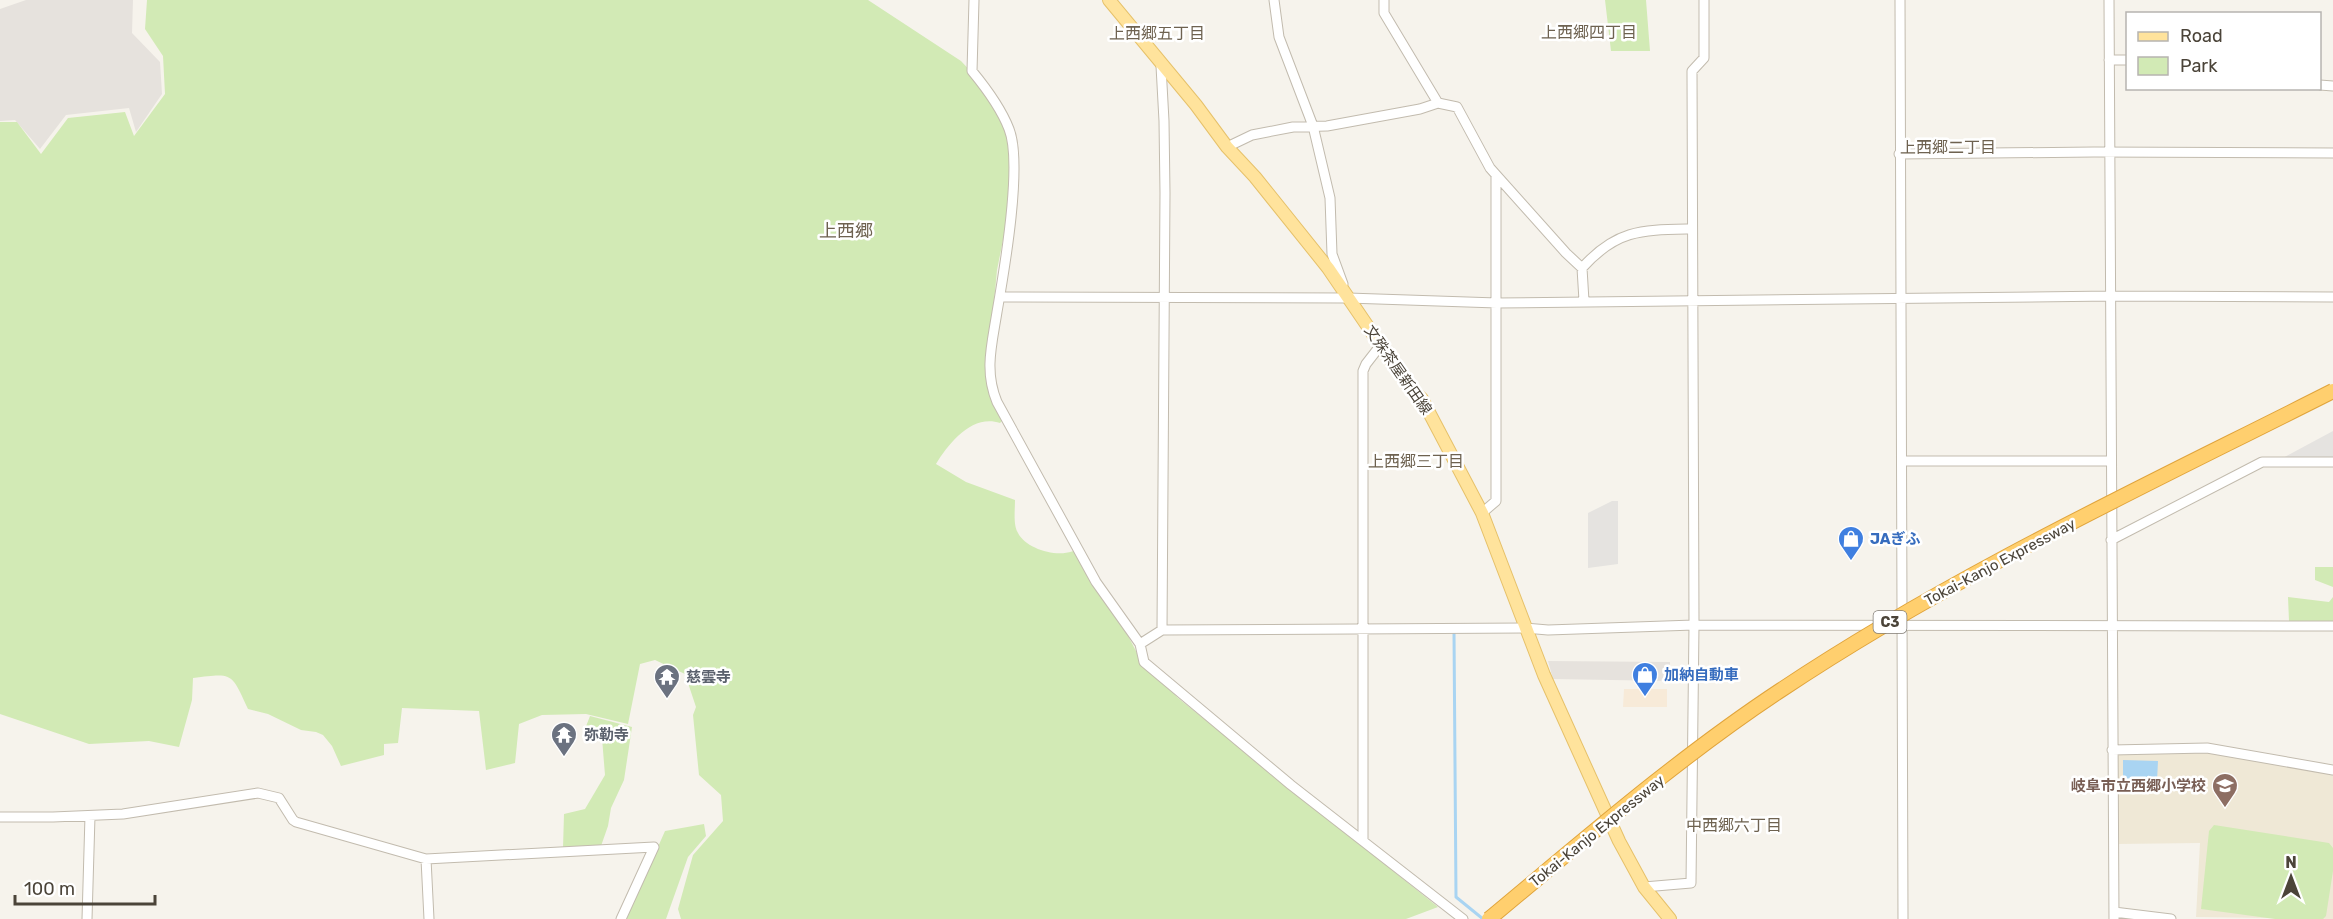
<svg xmlns="http://www.w3.org/2000/svg" width="2333" height="919" viewBox="0 0 2333 919" font-family="Rubik,'Noto Sans JP',sans-serif">
  <rect width="100%" height="100%" fill="#f6f3ec"/>
  <path fill="#f7ead8" d="M1624 689H1667V707H1623Z"/>
  <path fill="#e6e2dd" d="M26 0H133L132 33 160 62 162 94 136 132 129 108 66 115 40 149 15 120 0 121V9Z
    M1548 661 1670 662V681L1553 679Z"/>
  <path fill="#efe8d6" d="M2207 752 2333 775V919L2196 917 2200 843 2117 844 2116 756 2119 753Z"/>
  <path fill="#d2eab5" d="M147 0H868L961 61 995 97 1018 165 997 270 988 366 1007 416 1000 423C972 414 949 443 936 464L966 482 1015 500C1015 510 1013 525 1018 533 1027 551 1067 561 1081 546L1137 653 1178 698 1438 907 1406 919H681L678 909 693 855 723 821 721 795 699 775 693 715 696 707 685 674 655 660 640 664 628 724 586 714 542 715 519 724 515 763 486 770 479 711 402 708 398 743 384 744V755L341 766 332 746 323 735 316 732 301 730 268 714 248 709C231 672 233 673 193 678L192 700 179 747 149 741 89 744 0 714V122H17L41 154 68 118 125 112 134 136 165 94 163 56 145 29Z
    M1605 0H1646L1650 51H1611Z
    M2315 567H2333V587L2315 580Z
    M2288 597 2329 602 2333 597V621H2289Z
    M590 716 632 727 624 780 611 808 608 826 601 846 563 848 564 814 585 809 605 775 602 738 585 729Z
    M704 824 706 836 688 857 666 919H626L665 831Z
    M2214 825 2329 843 2333 848V871L2326 916 2323 919H2275L2201 909 2209 831Z"/>
  <path fill="#e5e3e0" d="M2333 431V458L2281 459Z
    M1612 501H1618V564L1588 568V513Z"/>
  <path fill="#a9d4f2" d="M2123 760 2158 761 2157 781H2123Z"/>
  <g fill="none" stroke-linecap="round" stroke-linejoin="round">
    <path stroke="#a9d4f2" stroke-width="3" d="M1454 632 1456 897 1483 919"/>
    <defs>
      <path id="minor" d="M974 0 972 71C986 88 1001 108 1009 129 1023 164 1004 272 997 312 992 344 984 371 997 402L1096 582 1140 644 1144 662 1291 785 1463 919
        M1274 0 1279 37 1313 126 1330 198 1332 254 1343 284
        M1384 0V13L1438 103
        M1900 0 1903 919
        M2109 0 2114 919
        M2109 60H2128
        M1161 66 1164 121 1165 193 1162 630
        M2320 85 2333 86
        M1227 147 1252 135 1293 127 1327 126 1420 109 1438 103 1457 107 1490 168 1566 253 1582 268 1584 301
        M1899 154 2094 152 2333 153
        M1582 268C1617 229 1642 230 1692 229
        M1000 297 1348 298 1497 303 2112 296 2333 297
        M1902 461H2110
        M1482 513 1496 501V175
        M2111 540 2262 462H2333
        M1140 644 1162 630 1525 628 1548 630 1694 625 2333 626
        M2112 750 2207 748 2333 770
        M0 817H53L123 814 258 793 279 798 293 820 296 822 426 859 654 847 621 919
        M1363 841V371L1366 364 1380 346
        M426 859 429 919
        M1644 887 1691 883 1694 625 1692 71 1704 58V0
        M2114 912 2171 919
        M87 919 90 816"/>
      <path id="major" d="M1109 0 1196 105 1227 147 1255 177 1328 268 1409 387 1422 399 1482 513 1544 675 1619 841 1644 887 1670 919"/>
    </defs>
    <use href="#minor" stroke="#c2bbae" stroke-width="11"/>
    <use href="#major" stroke="#e6c16a" stroke-width="14"/>
    <use href="#minor" stroke="#fff" stroke-width="9"/>
    <use href="#major" stroke="#ffe39c" stroke-width="12"/>
    <defs>
      <path id="highway-bridge" d="M1489 919C1584 840 1678 758 1781 690 1955 574 2147 485 2333 391"/>
    </defs>
    <use href="#highway-bridge" stroke="#e0a43c" stroke-width="16" stroke-linecap="butt"/>
    <use href="#highway-bridge" stroke="#ffcf6e" stroke-width="14"/>
  </g>
  <defs>
    <symbol id="shop-pin" viewBox="-11 -11 22 30"><path d="M0 17L-7.5 6A9.5 9.5 0 1 1 7.5 6Z" fill="#3f7fe0" stroke="#fff"/><path d="M-5-2.5h2.3a2.7 3.5 0 0 1 5.4 0H5L5.5 6h-11ZM-1.5-2.5h3a1.5 2.3 0 0 0-3 0Z" fill="#fff"/></symbol>
    <symbol id="temple-pin" viewBox="-11 -11 22 30"><path d="M0 17L-7.5 6A9.5 9.5 0 1 1 7.5 6Z" fill="#6b7280" stroke="#fff"/><path d="M0-6L5-2H3V0L6.5 2.5H4V6H1.5V3h-3V6H-4V2.5H-6.5L-3 0V-2H-5Z" fill="#fff"/></symbol>
    <symbol id="school-pin" viewBox="-11 -11 22 30"><path d="M0 17L-7.5 6A9.5 9.5 0 1 1 7.5 6Z" fill="#8d6e63" stroke="#fff"/><path d="M0-5L7-2L0 1L-7-2ZM-4 1L0 2.5L4 1V4Q0 6-4 4Z" fill="#fff"/></symbol>
  </defs>
  <g fill-rule="evenodd">
    <use href="#shop-pin" x="1836" y="524" width="30" height="40"/>
    <use href="#shop-pin" x="1630" y="660" width="30" height="40"/>
    <use href="#temple-pin" x="652" y="662" width="30" height="40"/>
    <use href="#temple-pin" x="549" y="720" width="30" height="40"/>
    <use href="#school-pin" x="2210" y="771" width="30" height="40"/>
  </g>
  <g text-anchor="middle" stroke-width="5" stroke-linejoin="round" paint-order="stroke">
    <rect fill="#fff" stroke="#817c74" stroke-width="1.5" x="1873.5" y="611" width="33" height="22" rx="4.5"/>
    <g font-size="14" font-weight="bold" fill="#4b4439">
      <text x="1890" y="627">C3</text>
    </g>
    <g font-size="15" fill="#4b4439" stroke="#fff">
      <text transform="translate(1398 370) rotate(55)" y="5">文殊茶屋新田線</text>
      <text transform="translate(2000 562) rotate(-28)" y="5">Tokai-Kanjo Expressway</text>
      <text transform="translate(1597 831) rotate(-39)" y="5">Tokai-Kanjo Expressway</text>
    </g>
    <g font-size="15" font-weight="bold" fill="#366cbe" stroke="#fff" text-anchor="start">
      <text x="1870" y="544">JAぎふ</text>
      <text x="1664" y="680">加納自動車</text>
    </g>
    <g font-size="15" font-weight="bold" fill="#5b616d" stroke="#fff" text-anchor="start">
      <text x="686" y="682">慈雲寺</text>
      <text x="584" y="740">弥勒寺</text>
    </g>
    <g font-size="15" font-weight="bold" fill="#785e54" stroke="#fff" text-anchor="end">
      <text x="2206" y="791">岐阜市立西郷小学校</text>
    </g>
    <g font-size="16" fill="#6e6250" stroke="#fff">
      <text x="1589" y="38">上西郷四丁目</text>
      <text x="1157" y="39">上西郷五丁目</text>
      <text x="1948" y="153">上西郷二丁目</text>
      <text x="1416" y="467">上西郷三丁目</text>
      <text x="1734" y="831">中西郷六丁目</text>
    </g>
    <g font-size="18" fill="#6e6250" stroke="#fff">
      <text x="846" y="237">上西郷</text>
    </g>
  </g>
  <rect x="2126" y="12" width="195" height="78" fill="#ffffff" stroke="#b7b4b0" stroke-width="1.5"/>
  <rect x="2138" y="32" width="30" height="9" fill="#ffe39c" stroke="#b7b4b0" stroke-width="1.5"/>
  <text x="2180" y="42" font-size="18" fill="#4b4439">Road</text>
  <rect x="2138" y="57" width="30" height="18" fill="#d2eab5" stroke="#b7b4b0" stroke-width="1.5"/>
  <text x="2180" y="72" font-size="18" fill="#4b4439">Park</text>
  <g transform="translate(2291 877)" stroke="#ffffff" stroke-width="4.5" paint-order="stroke">
  <path d="M0-4.5L10 22L0 15L-10 22Z" fill="#4b4439"/>
  <text y="-9" font-size="16" font-weight="bold" text-anchor="middle" fill="#4b4439">N</text>
  </g>
  <path d="M15 895v9h140v-9" fill="none" stroke="#4b4439" stroke-width="3"/>
  <text x="24" y="895" font-size="18" fill="#4b4439" stroke="#ffffff" stroke-width="4.5" paint-order="stroke">100 m</text>
</svg>
